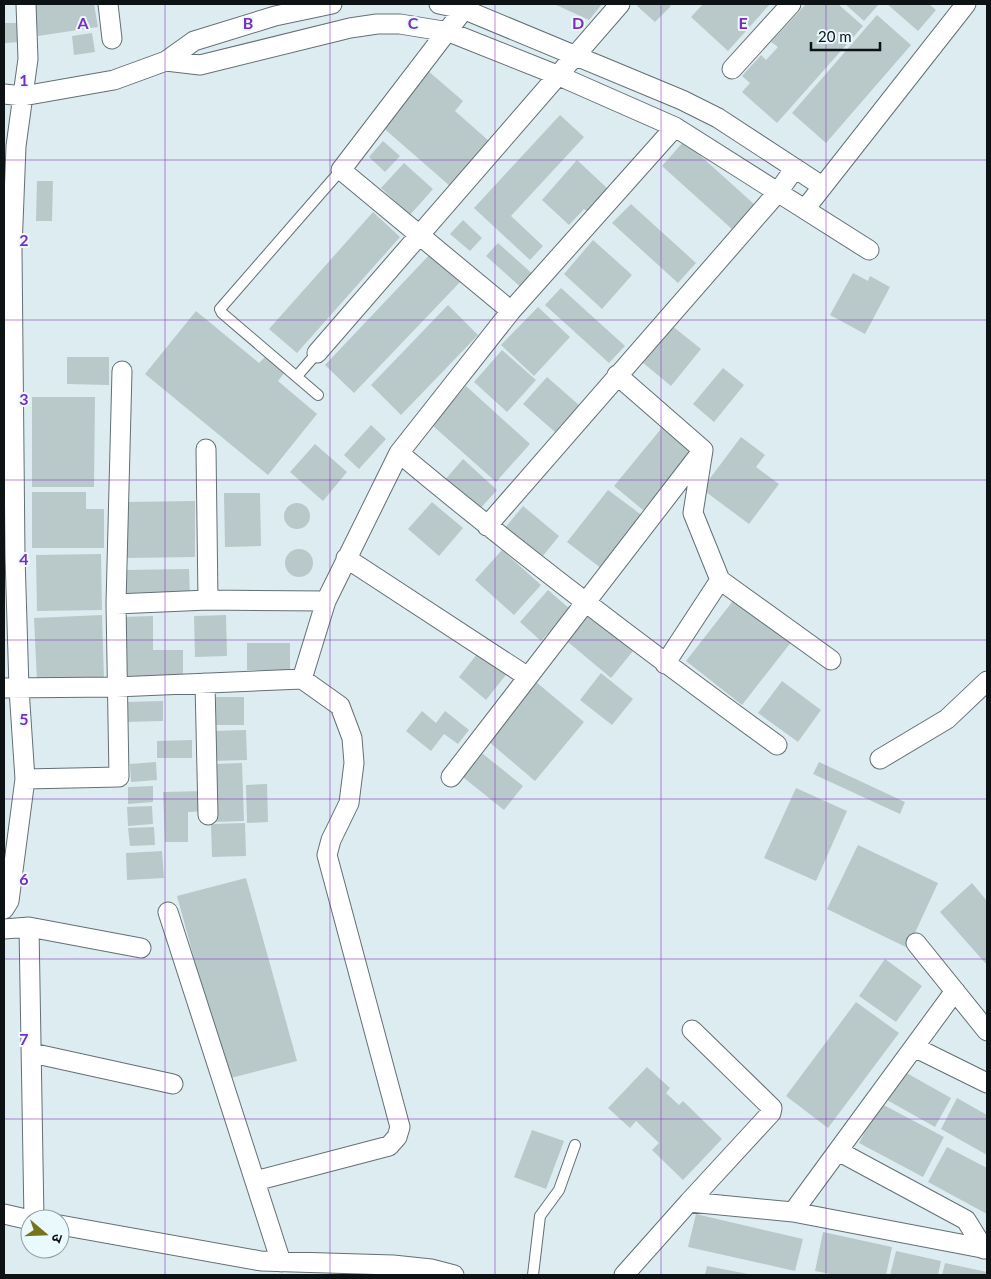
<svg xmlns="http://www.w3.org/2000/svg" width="991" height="1279" viewBox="0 0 991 1279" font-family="Lato,'Noto Sans Devanagari',sans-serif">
  <rect width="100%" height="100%" fill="#ddecf1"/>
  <path fill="#b9c9c9" d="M33 4H94L98 27 38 36Z
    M554 4H602L589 20Z
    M639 4H668L671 6 655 22 637 6Z
    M703 4H770L728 51 691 17Z
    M806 4H838L863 26 777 123 742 92 750 83 742 76 761 55 766 60 778 47 771 42Z
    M845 4H879L864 21Z
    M887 4H929L936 10 918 31Z
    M877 15 911 45 826 143 792 113Z
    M4 23H20L21 42 4 43Z
    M92 33 95 52 74 55 72 36Z
    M427 70 463 101 455 111 489 141 450 186 380 125Z
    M560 115 584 137 511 216 543 246 530 260 474 208Z
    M383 141 400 156 385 172 369 157Z
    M684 141 755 205 733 230 662 166Z
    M577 160 608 189 588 212 584 209 569 225 542 200Z
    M404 163 433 189 410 215 381 188Z
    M37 181H53L52 221H36Z
    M631 204 696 263 678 283 612 223Z
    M373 212 400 237 297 353 269 329Z
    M463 220 482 238 470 251 450 234Z
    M593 240 632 275 602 309 564 274Z
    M498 243 536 277 524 290 486 256Z
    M433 251 462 280 354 393 325 365Z
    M853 273 868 281 870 276 890 287 865 334 830 315Z
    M561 288 625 346 609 363 545 305Z
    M448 305 478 335 401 415 371 385Z
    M538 307 570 337 534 376 501 345Z
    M196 311 259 363 266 356 285 372 278 381 317 414 268 475 145 374Z
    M671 325 701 349 671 386 642 362Z
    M502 350 536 380 507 412 474 382Z
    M67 357H109V385L67 384Z
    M723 368 744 385 714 422 693 404Z
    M547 377 579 405 555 432 523 404Z
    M466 386 530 444 496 482 432 425Z
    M32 397H95L94 487H32Z
    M665 424 694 449 643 510 614 486Z
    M371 425 386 439 359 469 344 455Z
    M741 437 765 455 756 467 779 484 749 524 702 489Z
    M315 444 347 472 323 501 290 472Z
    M463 459 497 490 478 511 444 481Z
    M608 490 643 516 602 569 567 542Z
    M32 492H86V509H104V548H32Z
    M224 493H260L261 546 225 547Z
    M195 501V557L125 558V502Z
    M432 502 463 528 439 556 408 529Z
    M284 516a13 13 0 1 1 26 0a13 13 0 1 1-26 0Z
    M523 506 559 536 542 557 505 528Z
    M285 563a14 14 0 1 1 28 0a14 14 0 1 1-28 0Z
    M502 550 541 585 514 615 475 580Z
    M101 554 102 610 37 611 36 555Z
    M189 569 190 598 125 600V570Z
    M548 590 570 609 541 641 520 622Z
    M736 597 792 641 742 705 686 661Z
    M584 611 633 651 611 678 562 637Z
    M102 615 104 679 37 682 34 618Z
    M226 615 227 656 195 657 194 616Z
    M153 616V650H183V676L121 677V617Z
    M247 643H290V670H247Z
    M481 649 509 671 486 700 459 677Z
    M601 673 633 699 612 725 580 700Z
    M782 681 821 710 798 742 758 713Z
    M536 682 584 722 535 781 488 741Z
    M210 697H244V725H210Z
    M163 701V721L125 722V702Z
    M422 711 436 723 445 711 469 730 458 744 444 734 431 751 406 731Z
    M246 730 247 760 212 761 211 731Z
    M192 740V758H157V741Z
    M478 750 523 786 504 810 459 774Z
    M156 762 157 780 131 782 130 764Z
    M819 762 905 802 900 814 813 774Z
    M242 763 244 821 215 822 213 764Z
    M267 784 268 822 247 823 246 785Z
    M153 786V802L128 804V787Z
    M796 788 847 811 816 881 764 858Z
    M205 791V811L188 812V842H165L163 792Z
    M152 806 153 824 128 826 127 807Z
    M245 823 246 856 212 857 211 824Z
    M154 827 155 845 130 846 128 828Z
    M858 845 938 883 908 948 827 909Z
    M162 851 164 878 127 880 126 853Z
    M246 878 297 1061 227 1079 177 896Z
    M972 883 987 901V965L940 912Z
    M885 959 922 986 896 1022 859 996Z
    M856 1002 899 1033 828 1128 786 1096Z
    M647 1067 670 1088 666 1093 679 1105 683 1101 722 1139 683 1180 652 1150 659 1143 636 1121 630 1128 608 1108Z
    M903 1071 951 1098 935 1127 887 1100Z
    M957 1098 987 1115V1155L941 1129Z
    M880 1103 944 1137 923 1177 859 1143Z
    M532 1130 564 1141 546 1189 514 1177Z
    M947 1147 987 1168V1214L928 1182Z
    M696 1214 803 1239 795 1271 688 1247Z
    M823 1232 892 1247 886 1275H836L815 1271Z
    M896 1251 941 1261 938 1275H890Z
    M945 1263 987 1272V1275H942Z
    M707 1266 748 1274 747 1275H705Z"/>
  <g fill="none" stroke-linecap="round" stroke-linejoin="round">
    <defs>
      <path id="lane" d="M297 376 317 353
        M318 395 222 313 220 309 341 170
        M533 1275 540 1216 559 1190 575 1145"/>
      <path id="street" d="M108 4 112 39
        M439 4 463 9 682 100 718 118 822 186
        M468 4 341 170 511 311
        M166 61 200 65 350 28 377 24H400L449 32 557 75 675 127 869 250
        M732 69 791 4
        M4 94 23 96 114 80 166 61 194 41 275 16 332 4
        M805 209 966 4
        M317 353 620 4
        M617 375 703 450 693 513 720 580 831 660
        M206 449 208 600
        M399 453C521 555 648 651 777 745
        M487 526 778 192 795 168
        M346 558 528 677
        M116 604 208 600 326 601
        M665 664 720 580
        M302 679 326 601 399 453 511 311 675 127
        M205 683 208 815
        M4 688 116 687 302 679 340 706 352 738 354 763 349 803 331 840 327 855 400 1127 397 1137 389 1146 255 1181
        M880 759 947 719 987 681
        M451 777 703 450
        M25 779 119 777 116 604 122 371
        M4 909 9 901 25 779 19 689 15 556 12 249 16 146 28 59 26 4
        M168 912 281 1262
        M29 927 34 1219
        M4 929 29 927 141 948
        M916 943 987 1031
        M914 1047 987 1083
        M32 1053 173 1084
        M838 1151 966 1220 984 1249
        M689 1202 771 1113 772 1108 692 1030
        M793 1212 955 991
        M4 1214 30 1220
        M60 1225 261 1261 393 1265 431 1269 454 1275
        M624 1275 689 1202 793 1212 987 1249"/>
    </defs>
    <use href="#lane" stroke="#637075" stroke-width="12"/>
    <use href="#street" stroke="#637075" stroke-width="21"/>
    <use href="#lane" stroke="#fff" stroke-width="10"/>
    <use href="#street" stroke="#fff" stroke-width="19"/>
  </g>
  <path fill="none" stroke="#7b2cbf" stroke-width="1" stroke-opacity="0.55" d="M165 4V1275M330 4V1275M495 4V1275M661 4V1275M826 4V1275M4 160H987M4 320H987M4 480H987M4 640H987M4 799H987M4 959H987M4 1119H987"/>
  <g font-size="16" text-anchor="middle" font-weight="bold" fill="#7b2cbf" stroke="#eaf9fe" stroke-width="4" stroke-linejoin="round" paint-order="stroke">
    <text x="83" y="29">A</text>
    <text x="248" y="29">B</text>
    <text x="413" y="29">C</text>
    <text x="578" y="29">D</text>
    <text x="743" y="29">E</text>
    <text x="24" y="86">1</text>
    <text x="24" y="246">2</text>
    <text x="24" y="405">3</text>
    <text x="24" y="565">4</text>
    <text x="24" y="725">5</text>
    <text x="24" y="885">6</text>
    <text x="24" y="1045">7</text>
  </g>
  <rect width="991" height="1279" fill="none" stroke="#0d1214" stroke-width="10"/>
  <g transform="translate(45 1234) rotate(109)"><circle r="24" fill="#eaf9fe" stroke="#929da0"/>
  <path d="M0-4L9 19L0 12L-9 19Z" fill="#777419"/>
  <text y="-8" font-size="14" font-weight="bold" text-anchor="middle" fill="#0d1214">उ</text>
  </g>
  <path d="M811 42v8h69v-8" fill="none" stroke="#0d1214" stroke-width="2.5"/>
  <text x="818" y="42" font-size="15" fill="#0d1214" stroke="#eaf9fe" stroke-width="4" paint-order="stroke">20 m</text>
</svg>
